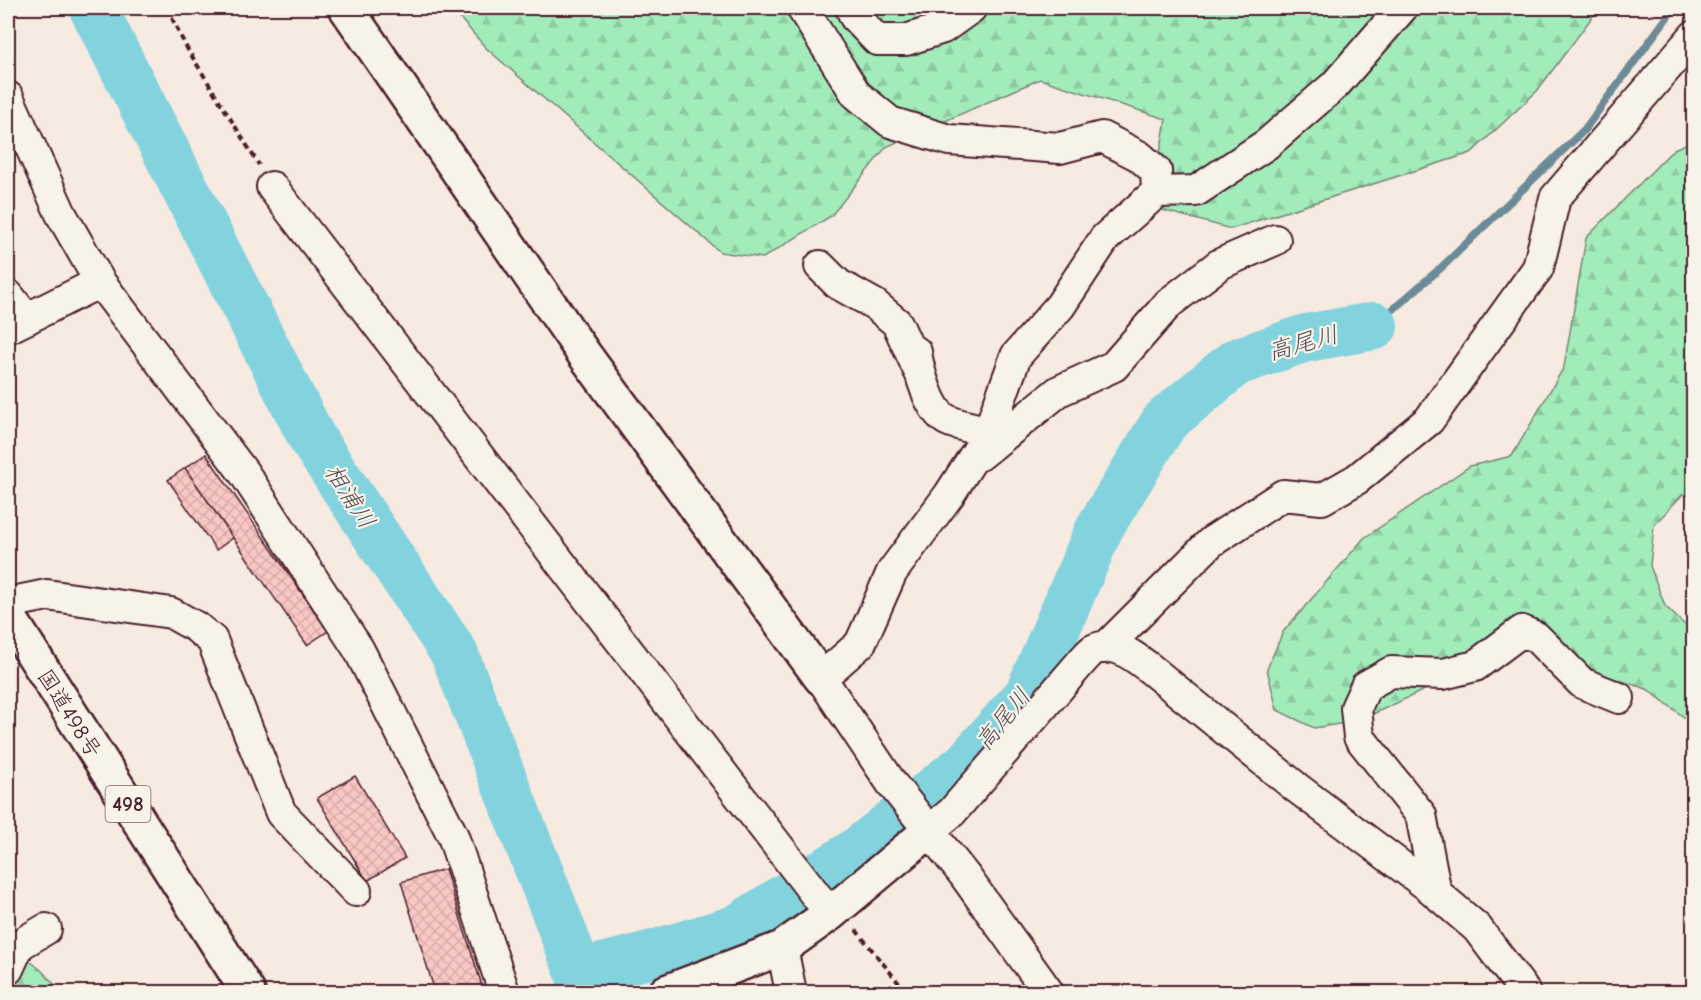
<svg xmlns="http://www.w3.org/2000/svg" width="1701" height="1000" viewBox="0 0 1701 1000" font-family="'Comic Neue','Klee One',sans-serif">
  <defs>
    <pattern id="forest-firs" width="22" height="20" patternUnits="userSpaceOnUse" patternTransform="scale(1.5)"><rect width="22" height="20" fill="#a2ecbb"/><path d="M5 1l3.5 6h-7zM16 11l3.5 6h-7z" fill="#8dcaa1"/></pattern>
    <pattern id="building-cross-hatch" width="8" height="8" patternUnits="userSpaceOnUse" patternTransform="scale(1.5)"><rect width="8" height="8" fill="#f9c8c4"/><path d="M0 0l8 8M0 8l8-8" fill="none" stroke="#d7aba9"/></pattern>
  </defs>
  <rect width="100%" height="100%" fill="#f7eae1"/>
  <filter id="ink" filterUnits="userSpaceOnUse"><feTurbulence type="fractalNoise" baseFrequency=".0167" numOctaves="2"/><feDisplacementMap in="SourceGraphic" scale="12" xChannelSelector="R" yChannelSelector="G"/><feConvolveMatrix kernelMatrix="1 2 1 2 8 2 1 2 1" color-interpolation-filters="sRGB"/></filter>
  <g filter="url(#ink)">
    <path fill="url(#forest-firs)" stroke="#768673" stroke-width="1.5" d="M451 8H1599L1537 91 1471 153 1231 229 1151 207 1166 119 1040 79 886 147 831 216 763 258 720 252 486 48Z
      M1693 141V497L1683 494 1654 525 1650 566 1665 606 1693 633V724L1647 689 1516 647 1358 721 1314 728 1277 710 1267 669 1283 632 1364 538 1470 466 1512 456 1564 367 1586 238 1674 149Z
      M8 943 41 970 62 992H8Z"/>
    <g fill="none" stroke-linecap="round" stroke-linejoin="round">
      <path stroke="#6c8b97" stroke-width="8" d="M1374 326 1443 266 1584 130 1674 8"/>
      <path stroke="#83d3df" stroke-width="48" d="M93 8 313 440 454 653 579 973 584 992
        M579 973 653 954 736 929 856 852 966 765 1028 695 1100 527 1165 421 1236 362 1306 338 1374 326"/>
    </g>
    <path fill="url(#building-cross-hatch)" stroke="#4a1f2b" stroke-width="1.5" d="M206 454 328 631 307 645 185 468Z
      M185 468 233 538 216 550 168 480Z
      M355 776 405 858 367 881 317 798Z
      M445 869 484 992H435L401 882Z"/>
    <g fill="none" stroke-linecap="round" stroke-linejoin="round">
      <defs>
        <path id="minor" d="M802 8 856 94 890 122 949 140 1060 148 1102 137 1139 156 1156 171 1157 192
          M851 8 855 17 877 40H906L943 28 971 8
          M8 97 61 214 100 282 244 473 359 650 453 836 504 992
          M272 187 818 898 831 913
          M820 266 838 284 874 304 897 323 919 371
          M8 295 27 319
          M8 328 100 282
          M916 352C919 371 929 411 947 420 959 426 976 428 989 432
          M980 455 1059 391 1114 366 1169 303 1220 264 1275 240
          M8 603 47 595 171 613 196 627 212 640 281 813 356 891
          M1105 648 1211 542 1283 495 1322 499 1357 479 1429 420 1538 268 1555 198 1694 36
          M929 831 952 812 1083 660C1086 657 1090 652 1093 650 1113 639 1133 656 1148 667L1297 788 1429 887 1477 928 1525 992
          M1436 893 1421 815 1359 737 1356 708 1366 686 1391 672 1443 674 1475 666 1522 631 1536 637 1582 683 1619 698
          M782 948 791 992
          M8 969 19 945 46 929
          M1048 992 965 876 892 784 821 678 860 644 892 572 949 495 987 436 1016 356 1060 306 1105 238 1157 192 1196 191 1267 144 1335 85 1402 8"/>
        <path id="tertiary" d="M346 8 584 354 821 678
          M666 992 782 948 831 913 929 831"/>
        <path id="trunk" d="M8 615 248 992"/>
      </defs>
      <use href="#minor" stroke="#4a1f2b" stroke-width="34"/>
      <use href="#tertiary" stroke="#4a1f2b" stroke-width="38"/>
      <use href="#trunk" stroke="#4a1f2b" stroke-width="38"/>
      <path stroke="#4a1f2b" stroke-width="4" stroke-dasharray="6 4.5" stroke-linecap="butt" d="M167 8 185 45 259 165
        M856 930 906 992"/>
      <use href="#minor" stroke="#f7f3e8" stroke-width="30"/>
      <use href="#tertiary" stroke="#f7f3e8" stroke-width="33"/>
      <use href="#trunk" stroke="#f7f3e8" stroke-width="33"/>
    </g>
  </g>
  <g text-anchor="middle" stroke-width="4.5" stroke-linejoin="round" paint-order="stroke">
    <rect fill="#f7f3e8" stroke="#7e5f64" stroke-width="1.5" x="105.5" y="786" width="45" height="36" rx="4.5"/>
    <g font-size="21" font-weight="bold" fill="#4a1f2b">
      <text x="128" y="811">498</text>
    </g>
    <g font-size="22" fill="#4a1f2b" stroke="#f7f3e8">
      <text transform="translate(70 713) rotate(58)" y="8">国道498号</text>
    </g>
    <g font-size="24" font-style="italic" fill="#584c58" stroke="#f7f3e8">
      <text transform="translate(1303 343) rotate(-15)" y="8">高尾川</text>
      <text transform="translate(350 496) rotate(57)" y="8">相浦川</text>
      <text transform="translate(1003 719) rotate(-51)" y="8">高尾川</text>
    </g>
  </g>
  <rect width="1701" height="1000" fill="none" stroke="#f7f3e8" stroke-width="30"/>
  <rect x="15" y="15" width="1671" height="970" fill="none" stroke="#4a1f2b" stroke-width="2" filter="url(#ink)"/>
</svg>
